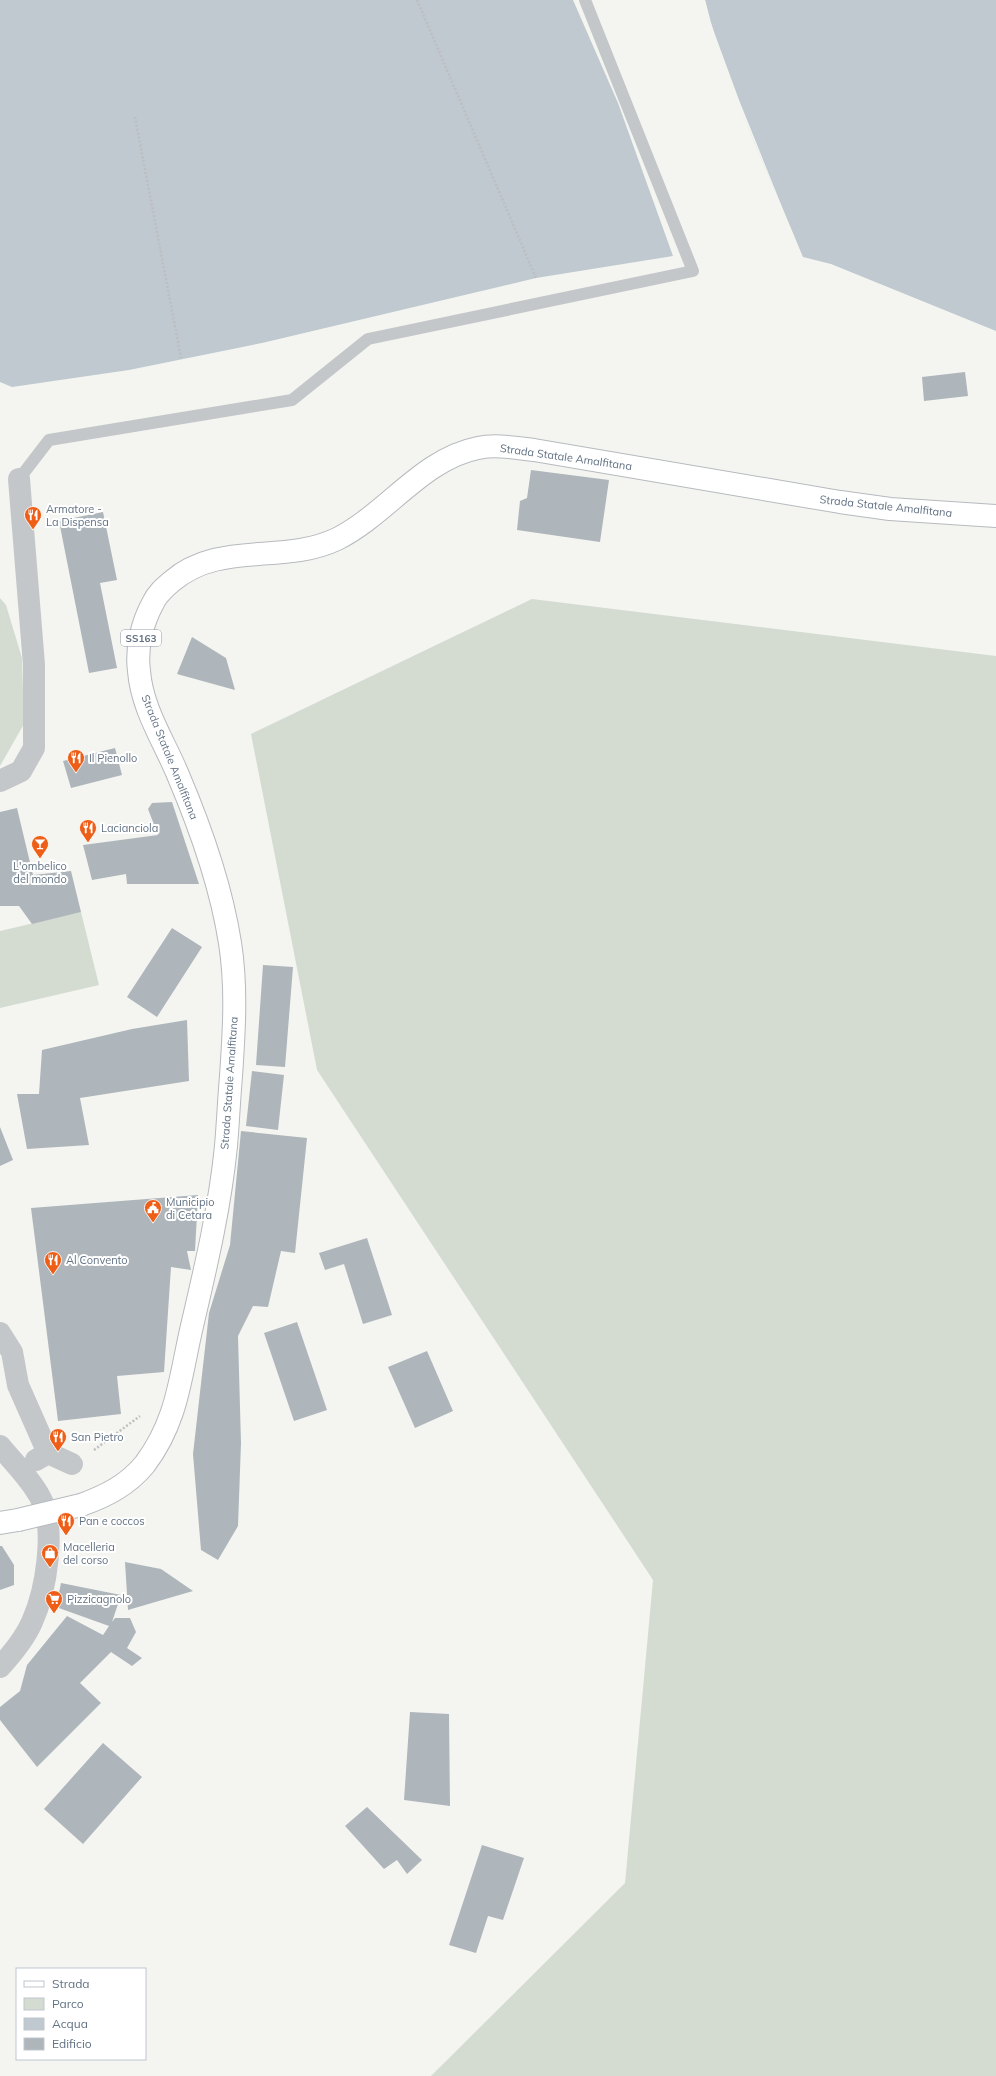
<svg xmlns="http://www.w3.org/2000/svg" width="996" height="2076" viewBox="0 0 996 2076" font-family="Mulish,sans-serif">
  <rect width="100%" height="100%" fill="#f4f5f0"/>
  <path fill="#d4dcd1" d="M0 598 6 605 22 658 24 724 0 766Z
    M532 599 996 656V2076H431L625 1883 653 1580 317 1070 251 734Z
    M81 912 99 985 0 1008V931Z"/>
  <path fill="#bfc9cf" d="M0 0H573L618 103 673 256 536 278 262 343 129 370 12 387 0 382Z
    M705 0H996V331L831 264 803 257C769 174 726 86 705 0Z"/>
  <path fill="#f4f5f0" d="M703 0H705L710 21 739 100 803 259 737 101 708 22Z"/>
  <path fill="#aeb5bb" d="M965 372 968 396 924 401 922 377Z
    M531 470 609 480 600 542 517 530 520 501 527 498Z
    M103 512 117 580 100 583 117 668 89 673 59 521Z
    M192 637 226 658 235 690 177 674Z
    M115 748 122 775 71 788 63 761Z
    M172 802 199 884H127L126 874 92 880 83 845 158 835 148 809 152 803Z
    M17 808 33 875 71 871 81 912 32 924 19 906H0V812Z
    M172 928 202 947 157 1017 127 997Z
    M263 965 293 967 285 1067 256 1065Z
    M187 1020 189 1081 80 1098 89 1145 27 1149 17 1094H39L42 1050 132 1029Z
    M252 1071 284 1075 278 1130 246 1126Z
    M0 1127 13 1160 0 1166Z
    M241 1131 307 1138 295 1253 281 1251 268 1307 253 1306 238 1336 241 1443 238 1526 218 1560 201 1550 193 1454 209 1313 230 1245Z
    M198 1195 195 1251H187L191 1270 171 1267 164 1372 117 1376 121 1414 58 1421 31 1208Z
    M367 1238 392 1315 363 1324 344 1264 325 1270 319 1253Z
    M297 1322 327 1410 294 1421 264 1333Z
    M427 1351 453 1411 415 1428 388 1367Z
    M0 1546H2L14 1565V1585L0 1590Z
    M125 1562 161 1569 193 1591 128 1610Z
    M61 1583 121 1595 112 1622 115 1618H130L136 1632 127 1648 142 1658 132 1666 111 1652 80 1683 101 1703 37 1767 0 1720V1707L20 1691 27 1665 67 1616 103 1635 109 1626 56 1607Z
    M410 1712 449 1714 450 1806 404 1800Z
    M103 1743 142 1777 83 1844 44 1809Z
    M367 1807 422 1860 407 1874 397 1860 384 1869 345 1826Z
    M482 1845 524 1858 503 1920 488 1916 476 1953 449 1945Z"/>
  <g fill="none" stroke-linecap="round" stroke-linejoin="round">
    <defs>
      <path id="primary" d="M81 1505C106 1496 128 1485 145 1464 178 1420 180 1377 192 1326 206 1266 220 1207 226 1146 228 1123 229 1099 231 1076 234 1032 237 987 230 943 221 885 201 829 178 775 164 741 142 709 139 671 136 648 142 623 153 603 157 594 164 588 171 582 219 540 283 565 337 539 387 514 422 459 478 448 496 444 516 448 534 450L840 502 890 509 996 516
        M0 1523 18 1520"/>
    </defs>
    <use href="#primary" stroke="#b6babe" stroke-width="24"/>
    <path stroke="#bdbec1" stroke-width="2.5" stroke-dasharray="2 2" stroke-linecap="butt" d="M417 0 536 278
      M135 117 181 358
      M94 1450 140 1416"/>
    <path stroke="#c3c7ca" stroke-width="12" d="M19 479 49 440 292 400 368 339 693 271 585 0"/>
    <path stroke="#c3c7ca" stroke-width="22" d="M0 781 21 771 34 748V665L19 479
      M0 1333 12 1352 18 1385 48 1453
      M0 1446C13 1462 30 1478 40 1497 57 1527 46 1591 32 1622 25 1638 12 1654 0 1667
      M36 1460 48 1453 72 1464"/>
    <use href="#primary" stroke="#fff" stroke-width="22"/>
    <defs>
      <path id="primary-bridge" d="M18 1520 81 1505"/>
    </defs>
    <use href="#primary-bridge" stroke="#b6babe" stroke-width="24" stroke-linecap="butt"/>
    <use href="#primary-bridge" stroke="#fff" stroke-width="22"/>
  </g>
  <defs>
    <symbol id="restaurant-pin" viewBox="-11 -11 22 30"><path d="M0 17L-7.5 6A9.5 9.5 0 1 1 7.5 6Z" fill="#ee5e17" stroke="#fff"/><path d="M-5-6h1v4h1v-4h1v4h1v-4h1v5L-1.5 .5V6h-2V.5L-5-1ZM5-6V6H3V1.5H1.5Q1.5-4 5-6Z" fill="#fff"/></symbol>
    <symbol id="bar-pin" viewBox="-11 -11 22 30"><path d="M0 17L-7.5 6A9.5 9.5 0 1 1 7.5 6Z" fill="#ee5e17" stroke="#fff"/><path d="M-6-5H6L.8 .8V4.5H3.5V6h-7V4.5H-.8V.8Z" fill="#fff"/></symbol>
    <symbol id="civic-pin" viewBox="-11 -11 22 30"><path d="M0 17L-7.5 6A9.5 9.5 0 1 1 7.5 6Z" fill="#ee5e17" stroke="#fff"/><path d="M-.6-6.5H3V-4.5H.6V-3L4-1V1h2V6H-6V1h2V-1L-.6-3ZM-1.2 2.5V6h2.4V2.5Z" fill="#fff"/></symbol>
    <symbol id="shop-pin" viewBox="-11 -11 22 30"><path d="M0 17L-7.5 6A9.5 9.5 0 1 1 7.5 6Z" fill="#ee5e17" stroke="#fff"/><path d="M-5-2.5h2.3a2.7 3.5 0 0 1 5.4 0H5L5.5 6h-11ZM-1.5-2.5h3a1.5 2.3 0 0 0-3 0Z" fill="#fff"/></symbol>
    <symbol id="supermarket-pin" viewBox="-11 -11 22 30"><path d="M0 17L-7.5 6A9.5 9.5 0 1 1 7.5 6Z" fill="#ee5e17" stroke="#fff"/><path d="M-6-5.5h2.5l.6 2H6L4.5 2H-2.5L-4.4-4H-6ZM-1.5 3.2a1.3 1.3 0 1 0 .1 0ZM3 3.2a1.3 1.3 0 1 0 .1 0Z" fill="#fff"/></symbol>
  </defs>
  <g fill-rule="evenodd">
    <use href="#restaurant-pin" x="23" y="505" width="20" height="27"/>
    <use href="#restaurant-pin" x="66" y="748" width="20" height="27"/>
    <use href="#restaurant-pin" x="78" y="818" width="20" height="27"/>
    <use href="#bar-pin" x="30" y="834" width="20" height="27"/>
    <use href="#civic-pin" x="143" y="1198" width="20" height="27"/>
    <use href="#restaurant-pin" x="43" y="1250" width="20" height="27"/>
    <use href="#restaurant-pin" x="48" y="1427" width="20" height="27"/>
    <use href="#restaurant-pin" x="56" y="1511" width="20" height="27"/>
    <use href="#shop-pin" x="40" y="1543" width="20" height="27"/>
    <use href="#supermarket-pin" x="44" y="1589" width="20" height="27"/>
  </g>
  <g text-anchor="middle" stroke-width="4" stroke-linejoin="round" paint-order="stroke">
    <rect fill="#fff" stroke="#909ca8" stroke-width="1" x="121" y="630" width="40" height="16" rx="3"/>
    <g font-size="10" font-weight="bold" fill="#617183">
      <text x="141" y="642">SS163</text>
    </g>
    <g font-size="11" fill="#617183" stroke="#fff">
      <text transform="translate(566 457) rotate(8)" y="4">Strada Statale Amalfitana</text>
      <text transform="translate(886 506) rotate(6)" y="4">Strada Statale Amalfitana</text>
      <text transform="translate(170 757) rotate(68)" y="4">Strada Statale Amalfitana</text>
      <text transform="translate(229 1083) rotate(-86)" y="4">Strada Statale Amalfitana</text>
    </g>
    <g font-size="11" fill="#617183" stroke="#fff" text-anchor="start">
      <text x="46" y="513">Armatore -<tspan x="46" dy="13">La Dispensa</tspan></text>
      <text x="89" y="762">Il Pienollo</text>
      <text x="101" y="832">Lacianciola</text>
      <text x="40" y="870" text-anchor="middle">L'ombelico<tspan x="40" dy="13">del mondo</tspan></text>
      <text x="166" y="1206">Municipio<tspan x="166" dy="13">di Cetara</tspan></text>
      <text x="66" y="1264">Al Convento</text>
      <text x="71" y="1441">San Pietro</text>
      <text x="79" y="1525">Pan e coccos</text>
      <text x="63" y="1551">Macelleria<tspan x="63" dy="13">del corso</tspan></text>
      <text x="67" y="1603">Pizzicagnolo</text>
    </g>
  </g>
  <rect x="16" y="1968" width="130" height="92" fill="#ffffff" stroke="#c0c6cd"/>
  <rect x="24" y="1981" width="20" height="6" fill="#ffffff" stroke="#c0c6cd"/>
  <text x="52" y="1988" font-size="12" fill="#617183">Strada</text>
  <rect x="24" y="1998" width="20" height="12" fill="#d4dcd1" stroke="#c0c6cd"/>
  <text x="52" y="2008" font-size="12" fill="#617183">Parco</text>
  <rect x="24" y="2018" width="20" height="12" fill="#bfc9cf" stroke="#c0c6cd"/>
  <text x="52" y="2028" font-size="12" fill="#617183">Acqua</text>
  <rect x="24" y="2038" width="20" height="12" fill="#aeb5bb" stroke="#c0c6cd"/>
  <text x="52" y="2048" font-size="12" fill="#617183">Edificio</text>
</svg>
